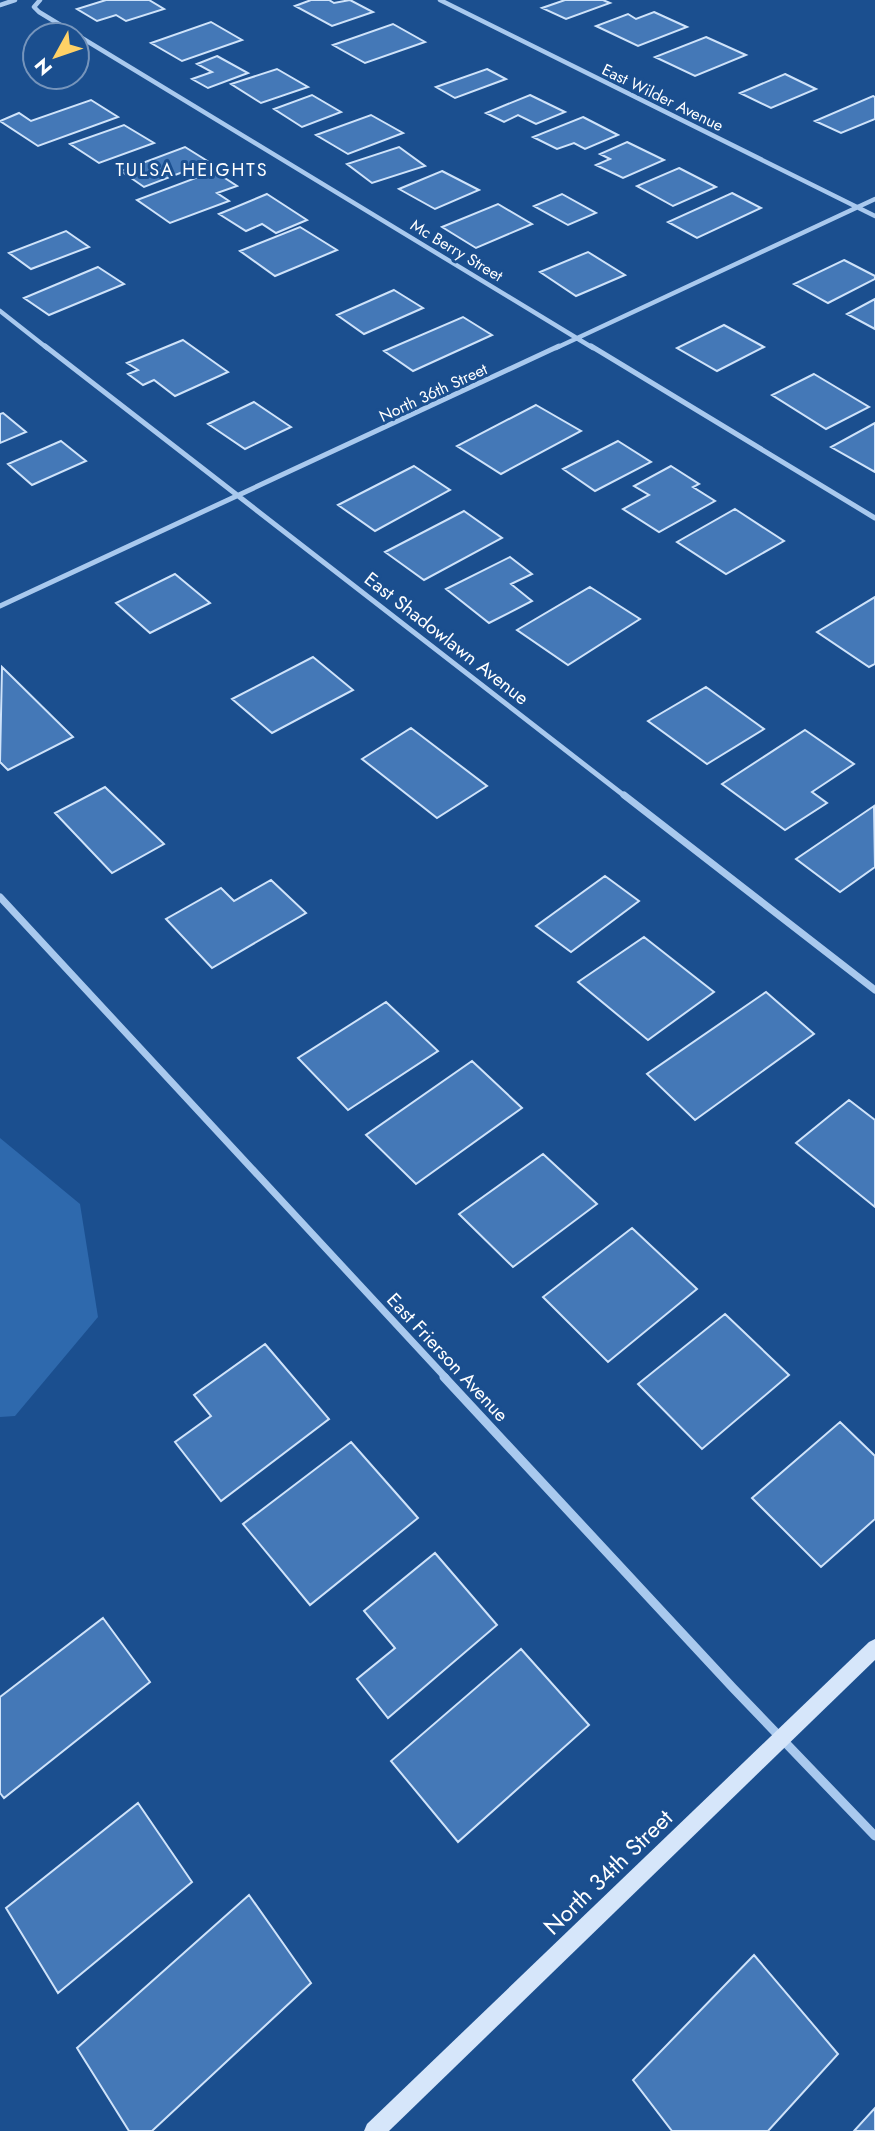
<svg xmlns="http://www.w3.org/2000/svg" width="875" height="2131" viewBox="0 0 875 2131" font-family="Jost,sans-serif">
  <rect width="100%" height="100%" fill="#1b4f8f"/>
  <path fill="#2e69ad" d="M0 1138 80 1204 98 1317 15 1416 0 1417Z"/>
  <path fill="#4478b7" stroke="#cfe3fa" stroke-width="2" d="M106 0H149L164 9 126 21 116 15 97 21 77 9Z
    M311 0H329L334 3 350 0 373 12 332 26 295 6Z
    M565 0H603L610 3 566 19 542 8Z
    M654 12 687 27 638 46 596 26 628 14 636 19Z
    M211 22 242 40 182 61 151 43Z
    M393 24 425 42 365 63 333 45Z
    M706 37 746 55 695 76 655 57Z
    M217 56 248 73 208 88 192 79 212 72 197 64Z
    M277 69 308 87 261 103 231 84Z
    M487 69 506 79 455 98 436 87Z
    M785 74 816 89 771 108 740 93Z
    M312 95 341 112 302 127 274 109Z
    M530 95 565 112 536 124 518 115 504 122 486 113Z
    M873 96 875 97V119L841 133 815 121Z
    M91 100 118 117 38 146 0 121 19 113 31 121Z
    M371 115 403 133 348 154 316 135Z
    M583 117 618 135 585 149 574 143 557 149 533 137Z
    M124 125 154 143 99 163 70 144Z
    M627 142 664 160 623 178 596 165 610 159 600 154Z
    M185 147 209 162 144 187 121 171Z
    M399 147 425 166 372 183 347 164Z
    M679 168 716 187 673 206 637 186Z
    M214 171 237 186 217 193 229 201 170 223 137 200Z
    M442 171 479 190 435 209 399 189Z
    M732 193 761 208 697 238 668 222Z
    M267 194 307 220 276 233 262 224 246 231 219 214Z
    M562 194 596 213 568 225 534 206Z
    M498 204 532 224 476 248 442 227Z
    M300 227 337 250 275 276 240 251Z
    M66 231 89 247 31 269 9 253Z
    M588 252 625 275 576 296 540 272Z
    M844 260 875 276V279L828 303 794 284Z
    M98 267 124 284 49 315 24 298Z
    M394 290 423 308 364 334 337 315Z
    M875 299V329L847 314Z
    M463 317 492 335 413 371 384 351Z
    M724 325 764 347 717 371 677 348Z
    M183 340 228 372 175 396 154 380 143 385 128 374 138 370 127 363Z
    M814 374 869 407 826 429 772 395Z
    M254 402 291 427 245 449 208 424Z
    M536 405 581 431 501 474 457 446Z
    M3 413 26 432 0 443V414Z
    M875 423V472L831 447Z
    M61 441 86 461 32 485 8 464Z
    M618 441 651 462 595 491 563 469Z
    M414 466 450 490 375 531 338 505Z
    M671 466 699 484 693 487 715 501 659 532 623 509 649 495 634 486Z
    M735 509 784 541 726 574 677 542Z
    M464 511 502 538 424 580 385 552Z
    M510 557 532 574 511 584 532 601 489 623 446 589Z
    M175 574 210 603 150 633 116 603Z
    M590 587 640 619 568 665 517 630Z
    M875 597V664L869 667 817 632Z
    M313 657 353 690 272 733 232 699Z
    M2 667 73 737 8 770 0 762Z
    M706 687 764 729 707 764 648 721Z
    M411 728 487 786 437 818 362 759Z
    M805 730 854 764 812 792 827 803 785 830 722 784Z
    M105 787 164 844 112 873 55 813Z
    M874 806 875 867 840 892 796 859Z
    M605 876 639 901 571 952 536 926Z
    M271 880 306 913 212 968 166 919 221 888 234 901Z
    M644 937 714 992 648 1040 578 982Z
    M766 992 814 1034 695 1120 647 1074Z
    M386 1002 438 1051 348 1110 298 1058Z
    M472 1061 522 1108 416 1184 366 1135Z
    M849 1100 875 1120V1207L796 1143Z
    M543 1154 597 1204 513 1267 459 1214Z
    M632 1228 697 1289 608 1362 543 1297Z
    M725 1314 789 1375 702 1449 638 1384Z
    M265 1344 329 1419 221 1501 175 1442 211 1416 194 1395Z
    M840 1422 875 1456V1519L821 1567 752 1498Z
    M351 1442 418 1518 310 1605 243 1524Z
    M435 1553 497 1625 388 1718 357 1679 395 1648 364 1611Z
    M103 1618 150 1682 4 1798 0 1793V1697Z
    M521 1649 589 1725 458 1842 391 1761Z
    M138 1803 192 1882 58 1993 6 1908Z
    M249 1895 311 1983 152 2131H129L77 2048Z
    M754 1955 838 2054 768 2131H672L633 2080Z
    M875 2108V2131H854Z"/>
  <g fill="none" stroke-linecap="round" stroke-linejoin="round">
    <path stroke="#a9c9ee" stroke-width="4.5" d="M40 0 34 7 39 12 593 348
      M440 0 875 216
      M0 5 15 0
      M0 311 47 348
      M556 348 875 199"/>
    <path stroke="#a9c9ee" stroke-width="5" d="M45 346 626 797
      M591 346 875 518
      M0 606 559 346"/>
    <path stroke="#a9c9ee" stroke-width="7" d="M624 795 875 990
      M0 897 446 1378"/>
    <path stroke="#a9c9ee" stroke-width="9" d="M444 1377 733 1688 875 1836"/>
    <path fill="#d6e6fa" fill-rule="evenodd" d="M875 1639V1660L389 2131H364L367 2124 869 1642Z"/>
  </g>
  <g text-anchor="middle" stroke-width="6" stroke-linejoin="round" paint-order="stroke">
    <g font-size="16" fill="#fff" stroke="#1b4f8f">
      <text transform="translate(663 97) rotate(26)" y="6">East Wilder Avenue</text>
      <text transform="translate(457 250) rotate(31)" y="6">Mc Berry Street</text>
      <text transform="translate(433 392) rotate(-25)" y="6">North 36th Street</text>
    </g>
    <g font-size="18" letter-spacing="2" fill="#fff" stroke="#1b4f8f">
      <text x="192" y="176">TULSA HEIGHTS</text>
    </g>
    <g font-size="19" fill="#fff" stroke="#1b4f8f">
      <text transform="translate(447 638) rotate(38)" y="7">East Shadowlawn Avenue</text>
      <text transform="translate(448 1357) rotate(47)" y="7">East Frierson Avenue</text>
    </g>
    <g font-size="23" fill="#fff" stroke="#1b4f8f">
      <text transform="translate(608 1872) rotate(-44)" y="8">North 34th Street</text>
    </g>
  </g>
  <g transform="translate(56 56) rotate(230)"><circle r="33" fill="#1b4f8f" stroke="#7695bc" stroke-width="2"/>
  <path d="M0-5L12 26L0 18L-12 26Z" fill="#ffd166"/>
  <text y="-10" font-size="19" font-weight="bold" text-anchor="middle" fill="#ffffff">N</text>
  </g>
</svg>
